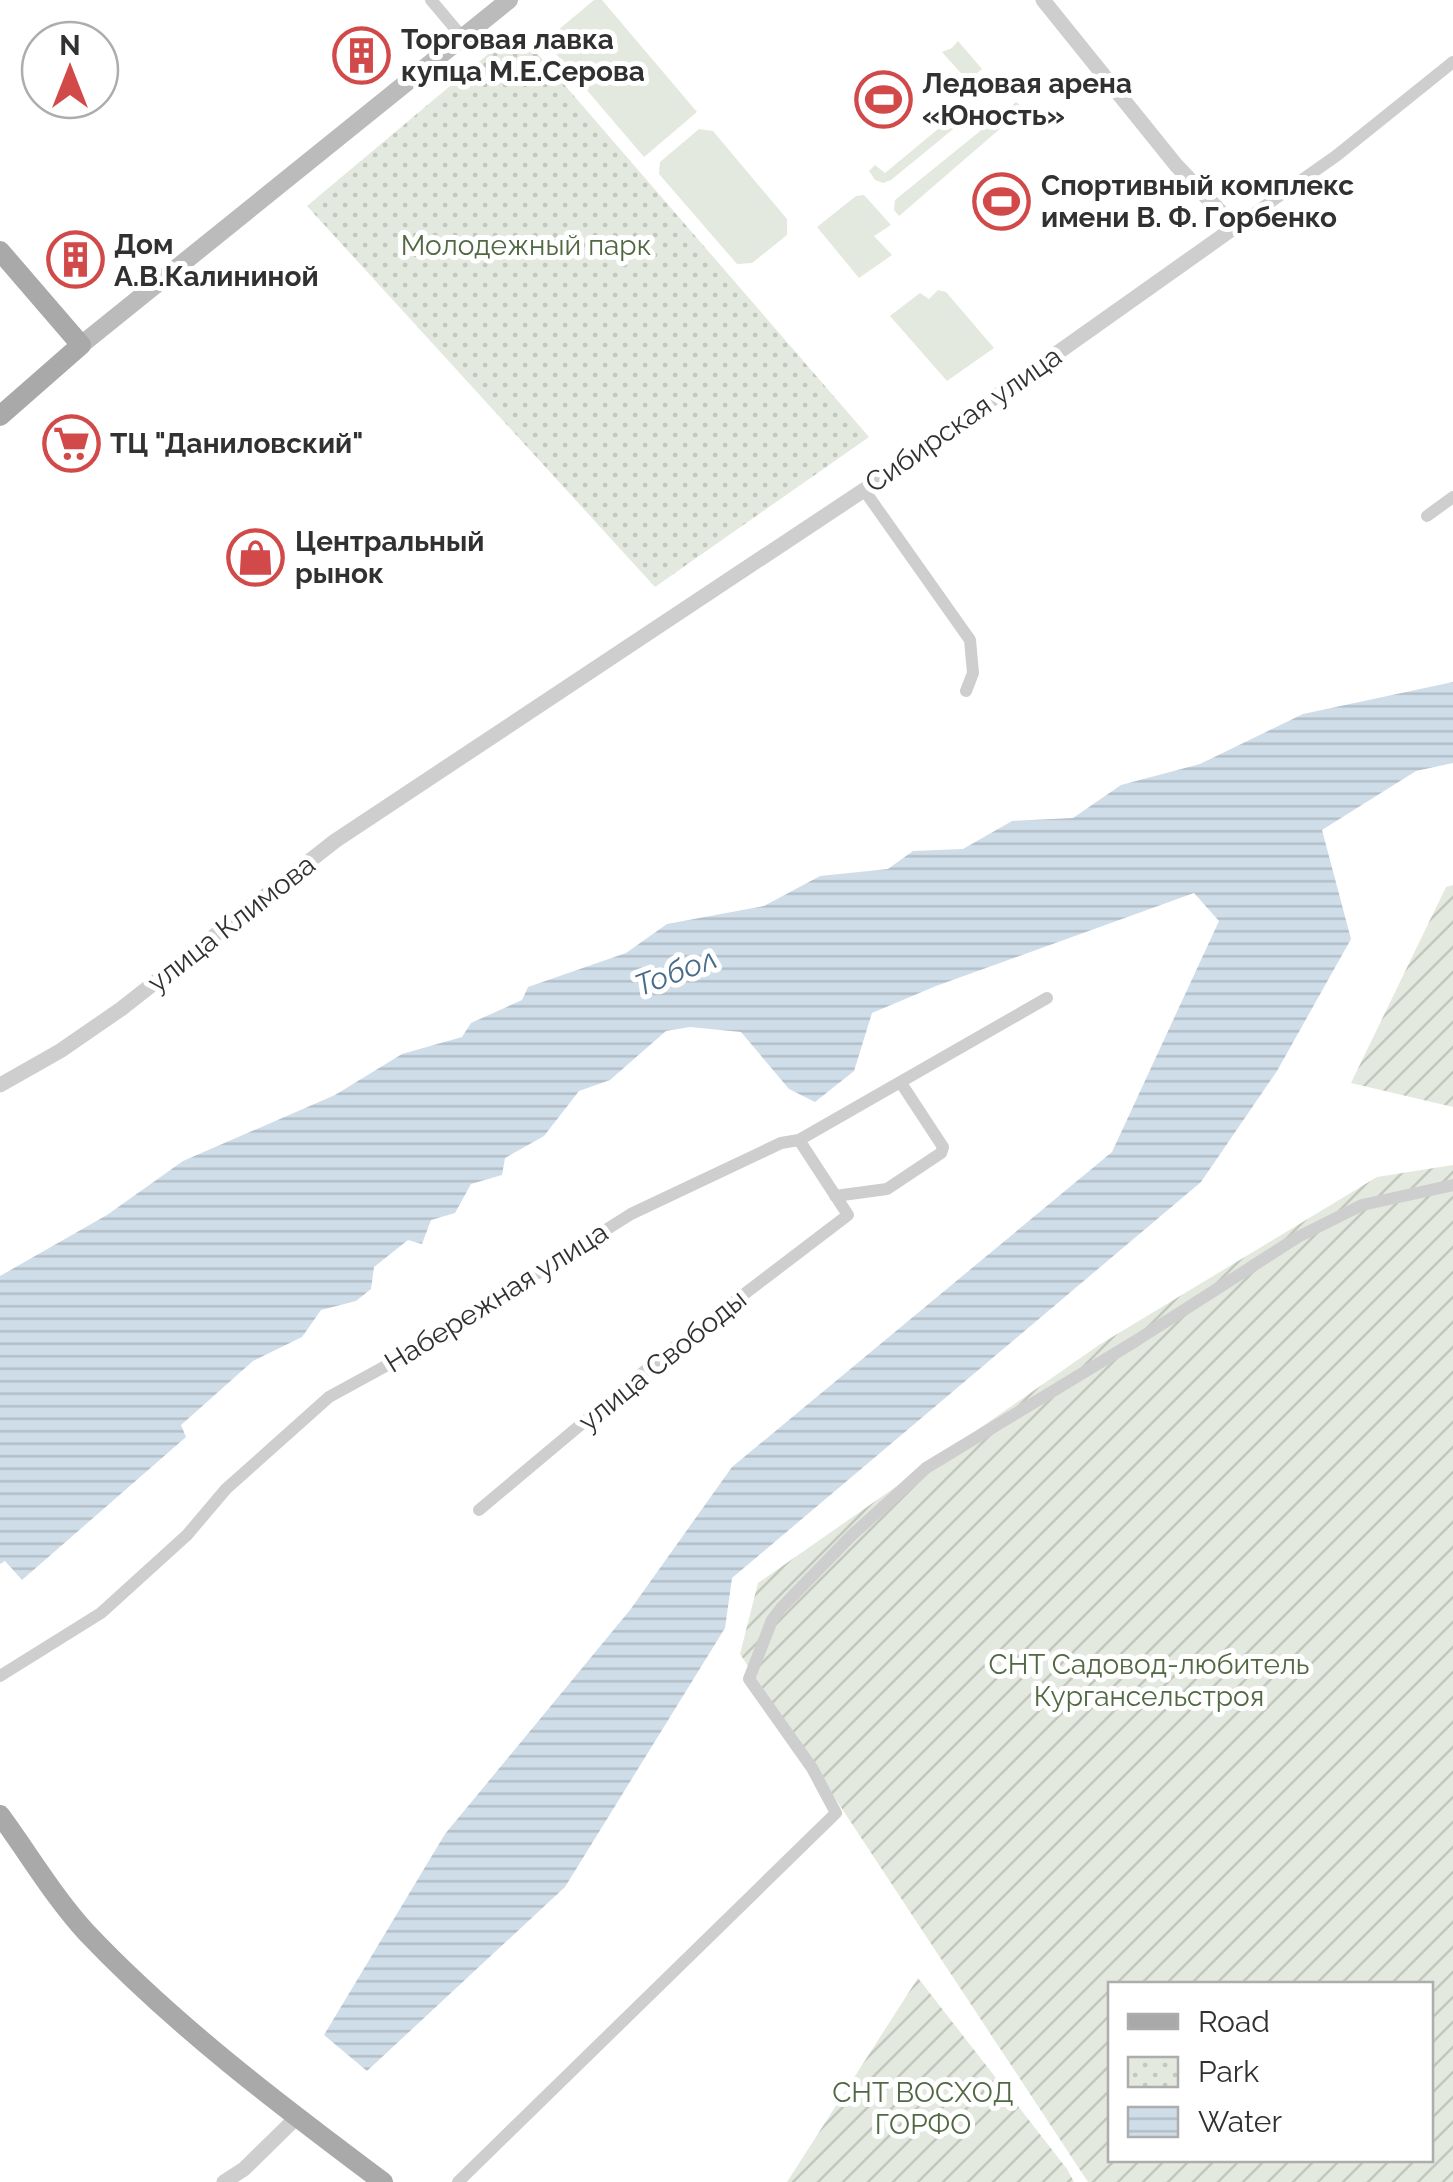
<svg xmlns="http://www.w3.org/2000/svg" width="1453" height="2182" viewBox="0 0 1453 2182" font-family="Raleway,sans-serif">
  <defs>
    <pattern id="park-dots" width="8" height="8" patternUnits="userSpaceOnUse" patternTransform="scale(2.5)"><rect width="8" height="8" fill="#e3e9de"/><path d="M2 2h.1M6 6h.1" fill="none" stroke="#c3c8bf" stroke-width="1.8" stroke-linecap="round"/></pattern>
    <pattern id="garden-furrows" width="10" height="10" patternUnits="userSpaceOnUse" patternTransform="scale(2.5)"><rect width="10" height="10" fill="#e3e9de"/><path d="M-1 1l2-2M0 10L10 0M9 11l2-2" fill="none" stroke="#c3c8bf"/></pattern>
    <pattern id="water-rules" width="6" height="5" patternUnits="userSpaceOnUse" patternTransform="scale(2.5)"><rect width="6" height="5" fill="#cfdde9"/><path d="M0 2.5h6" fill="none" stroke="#b2bec8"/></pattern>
  </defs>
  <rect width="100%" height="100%" fill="#fff"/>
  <path fill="#e3e9de" d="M594 0H602L697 112 644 157 545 41Z
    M958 41 982 69 968 81 942 52 952 48Z
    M1016 102 1024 108 899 216 894 210 895 200Z
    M967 105 974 112 891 180 883 183 875 180 869 171 875 165 885 173Z
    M699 129 713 131 787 219V235L752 263 737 264 659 174 660 162Z
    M864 195 891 225 874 236 892 255 859 278 817 227 856 196Z
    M938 290 946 292 994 348 947 381 890 316 920 293 929 299Z"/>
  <path fill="url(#park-dots)" d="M517 30 869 437 655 587 307 206Z"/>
  <path fill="url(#garden-furrows)" fill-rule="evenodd" d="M1453 885V1107L1351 1083 1446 887Z
    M1453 1165V2182H1088L740 1654 758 1583 1099 1345 1377 1177ZM1110 1984H1430V2160H1110Z
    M918 1978 1067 2169 1074 2182H787Z"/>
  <path fill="url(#water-rules)" d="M1453 682V763L1416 771 1322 830 1351 939 1277 1071 1201 1182 732 1578 725 1628 565 1887 367 2071 324 2035 445 1834 630 1610 732 1467 1112 1152 1219 921 1194 893 936 986 872 1013 854 1071 815 1102 789 1089 741 1032 690 1027 666 1031 610 1080 579 1091 544 1136 505 1158 502 1175 471 1184 455 1213 431 1220 422 1244 408 1240 374 1267 371 1289 356 1301 321 1310 302 1337 253 1361 181 1425 186 1437 22 1580 5 1561 0 1564V1276L107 1215 183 1161 335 1095 402 1054 462 1037 471 1023 522 1000 528 987 626 953 667 924 764 906 820 876 888 869 913 851 963 849 1012 821 1073 818 1121 785 1200 764 1303 714Z"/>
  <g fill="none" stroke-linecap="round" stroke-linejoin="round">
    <path stroke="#cecece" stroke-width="12" d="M431 0 463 38
      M1235 227 1336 156 1453 62
      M864 490 970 640 973 673 966 691
      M1427 516 1453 497
      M835 1196 887 1189 941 1153 943 1147 901 1083
      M479 1510 659 1359 848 1215 799 1140
      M0 1676 101 1613 187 1535 226 1489 329 1397 424 1345 631 1214 781 1143 799 1140 1047 998
      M458 2182 836 1813 812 1768 749 1679 772 1620 781 1608 852 1535 926 1468 1134 1342 1298 1237 1362 1205 1453 1185"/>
    <path stroke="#cecece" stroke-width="15" d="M0 1085 60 1051 121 1009 335 841 864 490 1235 227 1176 165 1043 0
      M224 2182 244 2169 297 2117"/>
    <path stroke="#bbb" stroke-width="18" d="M81 345 509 0"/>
    <path stroke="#a9a9a9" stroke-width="20" d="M0 251 81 345 0 416
      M0 1815C28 1853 54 1897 86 1932 174 2025 280 2105 383 2182"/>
  </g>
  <defs>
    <symbol id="building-ring" viewBox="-11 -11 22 22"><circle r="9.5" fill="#fff" stroke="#d14a49" stroke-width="1.5"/><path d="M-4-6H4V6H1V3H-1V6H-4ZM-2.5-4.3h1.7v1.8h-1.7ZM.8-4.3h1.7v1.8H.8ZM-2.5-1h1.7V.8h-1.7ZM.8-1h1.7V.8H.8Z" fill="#d14a49"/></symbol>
    <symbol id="stadium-ring" viewBox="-11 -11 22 22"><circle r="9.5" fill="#fff" stroke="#d14a49" stroke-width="1.5"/><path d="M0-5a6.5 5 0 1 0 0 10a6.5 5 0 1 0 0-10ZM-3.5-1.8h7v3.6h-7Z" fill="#d14a49"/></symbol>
    <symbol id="supermarket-ring" viewBox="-11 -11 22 22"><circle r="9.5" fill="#fff" stroke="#d14a49" stroke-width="1.5"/><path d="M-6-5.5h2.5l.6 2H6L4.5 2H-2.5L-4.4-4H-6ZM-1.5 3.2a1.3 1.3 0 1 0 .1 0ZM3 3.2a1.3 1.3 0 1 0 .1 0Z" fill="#d14a49"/></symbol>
    <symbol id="shop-ring" viewBox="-11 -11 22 22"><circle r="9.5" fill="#fff" stroke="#d14a49" stroke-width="1.5"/><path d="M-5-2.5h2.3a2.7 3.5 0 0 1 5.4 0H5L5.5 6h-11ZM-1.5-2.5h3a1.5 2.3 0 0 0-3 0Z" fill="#d14a49"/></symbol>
  </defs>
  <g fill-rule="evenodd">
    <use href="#building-ring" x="330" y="24" width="63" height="63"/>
    <use href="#stadium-ring" x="852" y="68" width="63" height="63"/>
    <use href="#stadium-ring" x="970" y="170" width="63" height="63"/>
    <use href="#building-ring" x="44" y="228" width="63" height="63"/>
    <use href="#supermarket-ring" x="40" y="412" width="63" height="63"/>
    <use href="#shop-ring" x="224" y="526" width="63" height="63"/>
  </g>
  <g text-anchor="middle" stroke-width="10" stroke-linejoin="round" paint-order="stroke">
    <g font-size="28" font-weight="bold" fill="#313131" stroke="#fff" text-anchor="start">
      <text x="401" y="49">Торговая лавка<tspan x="401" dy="32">купца М.Е.Серова</tspan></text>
      <text x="922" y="93">Ледовая арена<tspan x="922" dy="32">«Юность»</tspan></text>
      <text x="1041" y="195">Спортивный комплекс<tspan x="1041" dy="32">имени В. Ф. Горбенко</tspan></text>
      <text x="114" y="254">Дом<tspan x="114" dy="32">А.В.Калининой</tspan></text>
      <text x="110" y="453">ТЦ "Даниловский"</text>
      <text x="295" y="551">Центральный<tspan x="295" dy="32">рынок</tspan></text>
    </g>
    <g font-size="28" fill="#516843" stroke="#fff">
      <text x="526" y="255">Молодежный парк</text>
      <text x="1149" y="1674">СНТ Садовод-любитель<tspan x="1149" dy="32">Кургансельстроя</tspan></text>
      <text x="923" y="2102">СНТ ВОСХОД<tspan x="923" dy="32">ГОРФО</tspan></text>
    </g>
    <g font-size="28" fill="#313131" stroke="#fff">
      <text transform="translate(963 419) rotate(-35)" y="10">Сибирская улица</text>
      <text transform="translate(231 923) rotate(-38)" y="10">улица Климова</text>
      <text transform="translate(496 1297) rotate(-32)" y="10">Набережная улица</text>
      <text transform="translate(662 1360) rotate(-39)" y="10">улица Свободы</text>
    </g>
    <g font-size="30" font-style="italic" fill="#476b8a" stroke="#fff">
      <text transform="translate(676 972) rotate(-21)" y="10">Тобол</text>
    </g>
  </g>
  <rect x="1108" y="1982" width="325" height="180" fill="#ffffff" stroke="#adadad" stroke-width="2.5"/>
  <rect x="1128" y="2014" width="50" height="15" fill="#a9a9a9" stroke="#adadad" stroke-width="2.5"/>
  <text x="1198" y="2032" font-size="30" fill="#313131">Road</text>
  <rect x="1128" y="2057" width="50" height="30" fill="url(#park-dots)" stroke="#adadad" stroke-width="2.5"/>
  <text x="1198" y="2082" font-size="30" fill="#313131">Park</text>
  <rect x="1128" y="2107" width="50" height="30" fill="url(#water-rules)" stroke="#adadad" stroke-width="2.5"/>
  <text x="1198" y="2132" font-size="30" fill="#313131">Water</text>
  <g transform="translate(70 70)"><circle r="48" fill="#ffffff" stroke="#adadad" stroke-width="2.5"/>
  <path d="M0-8L18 38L0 25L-18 38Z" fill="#d14a49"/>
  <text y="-15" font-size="28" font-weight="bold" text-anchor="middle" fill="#313131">N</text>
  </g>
</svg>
